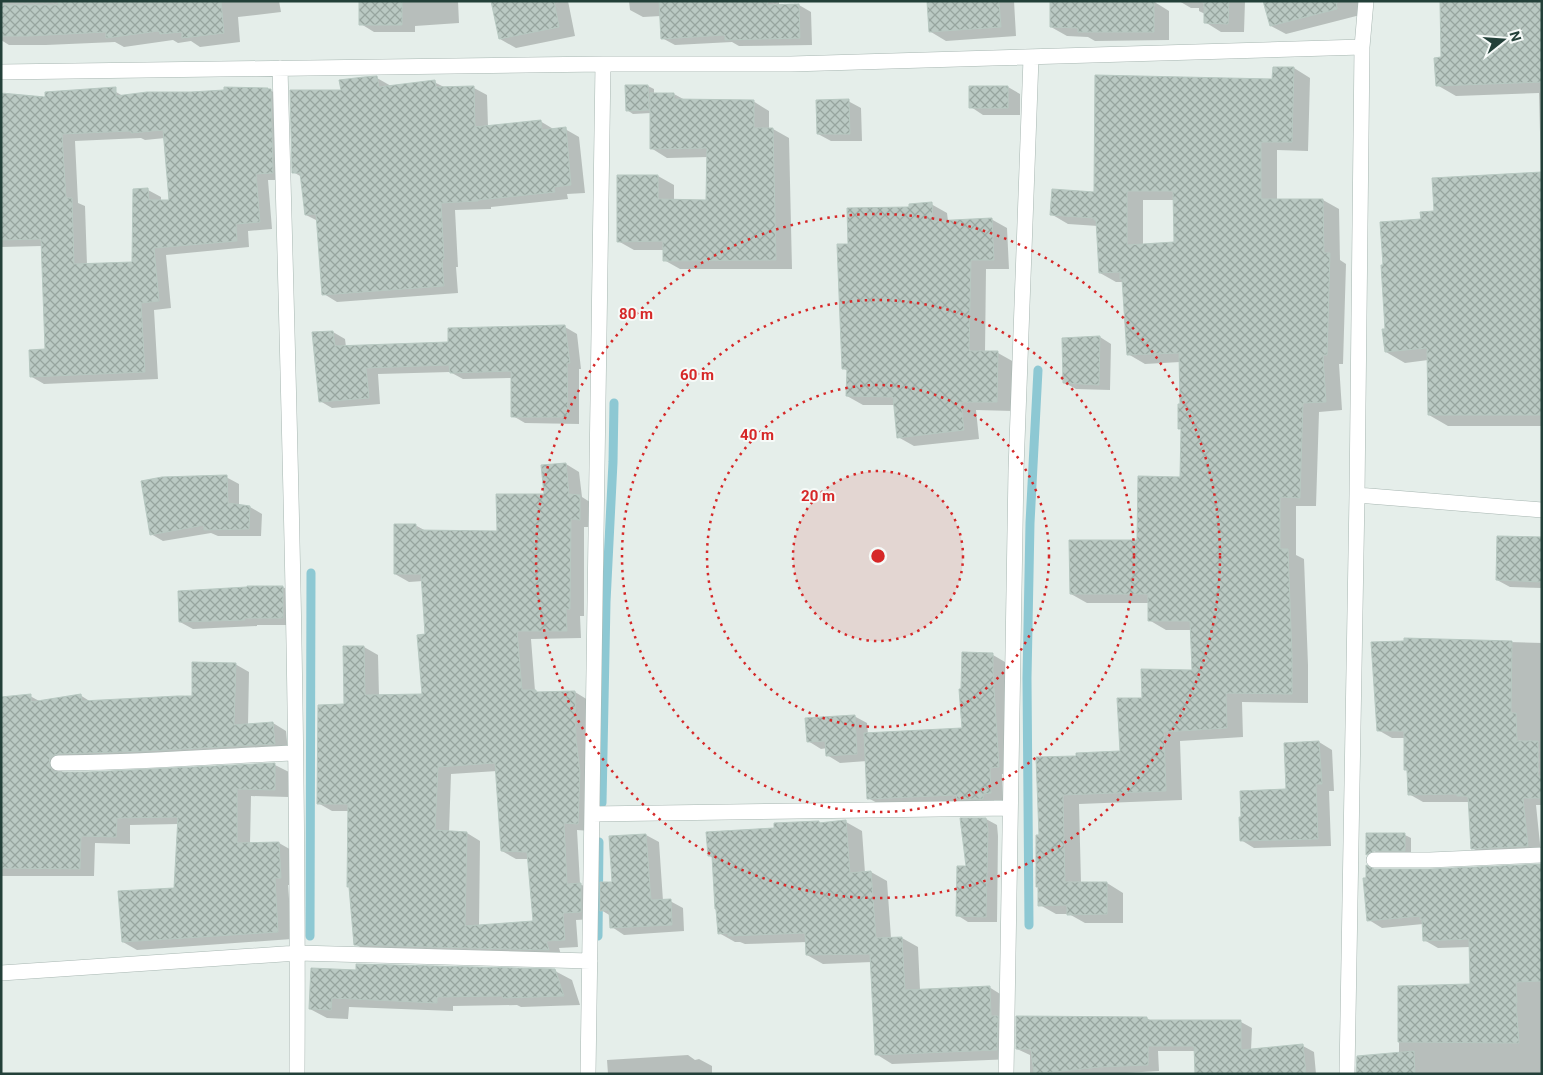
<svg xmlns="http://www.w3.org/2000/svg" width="1543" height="1075" viewBox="0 0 1543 1075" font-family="Roboto,sans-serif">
  <defs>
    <pattern id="building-cross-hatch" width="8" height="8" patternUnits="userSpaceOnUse" patternTransform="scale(1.25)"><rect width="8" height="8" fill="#bac9c3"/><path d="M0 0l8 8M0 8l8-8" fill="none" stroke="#97a59f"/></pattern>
  </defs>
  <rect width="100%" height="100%" fill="#e5eeea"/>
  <path fill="#0003" fill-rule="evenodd" d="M1 1H279L281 12 238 17 240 42 200 47 191 41 178 43 173 40 124 47 115 42 46 45H9L1 40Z
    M361 1H458L459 23 415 26V32H374L361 24Z
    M492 1H568L575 36 516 48 500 39Z
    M629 1H779V6L799 5 811 12 812 45 739 46 732 42 675 45 662 38 661 16 643 17 630 10Z
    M928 1H1014L1016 36 946 41 931 32Z
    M1153 1 1169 11V40L1095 41 1088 37 1067 36 1051 27Z
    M1179 1H1245L1244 32H1221L1205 22V14L1199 11V8H1191Z
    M1265 1H1365L1368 13 1286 34 1271 26Z
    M1542 1V426H1448L1429 415 1428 360 1405 363 1386 352V330L1422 220 1435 213 1541 173 1539 93 1456 96 1437 85 1442 58Z
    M1274 68H1294L1310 78 1308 151 1277 150V200H1323L1339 209 1340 260 1346 264 1343 364H1339L1342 410 1319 412 1316 506H1296V555L1304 559 1308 665V703L1242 702 1243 737 1180 741 1182 800 1079 804 1081 883H1107L1123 893V923H1085L1069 914H1056L1040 905V836L1077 757 1121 752 1143 699 1194 671 1192 630H1166L1149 620V603H1087L1071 594 1138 541 1181 478 1182 430 1179 428 1182 405 1180 362 1145 364 1128 354 1124 282H1116L1100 273 1098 226 1068 224 1051 214 1095 194 1274 80ZM1143 200H1174L1175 243 1143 245Z
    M377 78 391 86 434 82 446 88H474L487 95 488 127 540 121 555 130 565 129 579 137 585 193 567 194 568 199 491 207V209L455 210 458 267H456L458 293 337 302 324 294 318 221 306 215 302 177 293 172 343 91Z
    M648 86 654 89V94H674L685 100 753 101 769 111V129H773L789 138 792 269H680L664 260V250H634L618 241 658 176 674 185V201H708V157L667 158 651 148V113L633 114 627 110Z
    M1008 87 1020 94V115H983L971 107Z
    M268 89 284 98 286 180H268L272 229 248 231 249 247 166 255 171 308 154 310 158 379 44 384 32 377 46 350 42 246 1 247V94L47 99 116 92 123 96ZM141 138 145 140 165 138 170 201H161V197L148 190 133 263 87 265 85 206 78 203 75 141Z
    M848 101 861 108 862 141H831L818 134Z
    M931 204 947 213 948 221 991 219 1007 228 1009 269H986L985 352 998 353 1014 362 1013 411 976 410 979 439 914 446 898 437 895 405H863L847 396 848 371 843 368 850 245 911 208Z
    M565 327 577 334 581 369H579V424L525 423 513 416V378L463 379 450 372 378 374 380 404 332 408 320 401 333 332 345 339 346 347 449 343Z
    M1100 337 1111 344 1110 390 1076 389 1065 383 1063 339Z
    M566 464 579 472 582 497 593 504V527H584V616H580L581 638 531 639 535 691 539 693 575 692 588 700 591 831 577 830 580 884 595 892 594 919 576 920 578 947 559 948 562 958 369 952 355 944 349 811H332L318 803 345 706 364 647 378 655 379 696 424 695 427 636 423 581 409 582 395 574 415 525 426 531 498 533 545 496ZM497 771 502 851 516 859H529L534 922 479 926 480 841 467 833 449 832 451 774Z
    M226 477 239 484V506L250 507 262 514 261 536H218L211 533 163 541 151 534Z
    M1542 539V588L1510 587 1497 580Z
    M283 587 296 595V625H257V626L193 629 180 622Z
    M1406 639 1542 643V805H1536L1541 854 1486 856 1472 848 1469 802H1423L1409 794 1408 771 1405 769V738H1392L1378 730Z
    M964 653 993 655 1005 662V679L1010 774H1002L1003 800H994L995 805H881L868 798 867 761 840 763 827 755V748L821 749 808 741 854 716 867 723 868 734 963 729Z
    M235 664 249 672 248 725 273 723 286 731 288 752 64 766 62 772 63 774 275 765 289 772 288 797 251 796 250 844 279 843 293 851 294 885H288L292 939 137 950 123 942 175 889 179 824 130 825V844L95 843 94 876H1V698L30 696 41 702 80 695 91 702 193 698Z
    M1319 742 1332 750 1334 791H1329L1331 846 1254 848 1241 840 1288 790Z
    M986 819 997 825 998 836 997 922H968L957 915 968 867Z
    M819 822 822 824 846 822 862 831 865 873 871 872 887 881 891 938H902L918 947 920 990 989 987 1005 997 1013 1059 892 1064 876 1054 872 962 823 964 807 955V942L745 944 740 942H735L719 933 713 858 709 855 775 829Z
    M1368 834 1405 835 1411 838V853H1381L1373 857 1368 854ZM1379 847 1380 849 1372 853V850Z
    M646 835 659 842 663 901H670L683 908 684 931 624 935 612 927 611 916 601 910 613 883Z
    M1542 865V1074H1363L1399 1054V988L1471 985 1470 947 1438 948 1424 940 1423 924 1382 928 1369 920 1368 879 1430 871Z
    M357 971H555L572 980 580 1005 521 1007 517 1005 453 1006V1011L349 1007 348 1019 327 1018 310 1009Z
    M1147 1018 1153 1022H1241L1252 1028 1251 1050 1303 1046 1314 1052 1316 1074H1196L1195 1051H1158L1159 1071 1109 1074H1030V1055L1017 1049Z
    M688 1055 695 1060 699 1059 712 1066V1074H608L607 1060Z"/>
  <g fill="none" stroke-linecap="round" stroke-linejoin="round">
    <path stroke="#8dc8d3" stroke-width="9" d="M602 803 606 602 613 462 614 403
      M1029 925 1027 678 1030 523 1038 370
      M310 936 311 573
      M598 936 599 842"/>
  </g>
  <path fill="url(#building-cross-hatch)" stroke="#b7c8c1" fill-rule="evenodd" d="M58 1H221L224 33 182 38V32L160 34 159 31 106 38V32L29 36H1V5H59Z
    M359 1H402V25H359Z
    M491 1H554L559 27 499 39Z
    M659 1H767V5L799 4 800 38 725 40V35L661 39Z
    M927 1H999L1001 27 929 32Z
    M1050 1H1154V32H1078V28L1050 27Z
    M1204 1H1229L1228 24 1204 23Z
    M1263 1H1336L1337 9 1270 26Z
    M1440 1H1542V82L1436 86 1434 58 1441 57Z
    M1273 67H1294L1292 142H1261V199H1323L1324 253H1330L1327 355H1323L1326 402 1303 403 1300 498 1280 497V549H1288L1292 655V694L1226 693 1227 728 1164 732 1166 791 1063 795 1065 882H1107V914L1067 915V905L1038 906V887H1036V835H1039L1036 757 1076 756V753L1120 751 1117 698H1142L1141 669 1192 670 1190 621H1148V594H1070L1069 540H1137L1138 476 1180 477 1181 429H1178V404H1180L1179 353 1127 355 1122 279H1120V272L1099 273 1096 220H1094V218L1050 215 1052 189 1094 192 1095 75 1272 79ZM1127 191H1173L1174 242 1127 245Z
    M377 76 379 87 435 80 436 87 474 86 475 127 541 120 542 130 566 127 571 185 554 187 555 192 478 200V201L441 203 444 259H442L444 286 322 295 316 214 305 215 300 173H292L290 90H341L339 80 364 77Z
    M625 85H648L649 110 626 111Z
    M969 86H1008V108H969Z
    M116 87V96L147 92H191L224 90V87L268 88V89H271L273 173 256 174 260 222 236 224 237 241 154 248 159 301 141 303 145 372 30 377 29 350 45 349 41 239 1 240V93L45 97V92ZM163 130 169 200H149L148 188 133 189 132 262 74 264 72 198H66L62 134 131 131V133Z
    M650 93H674V99L754 100V128H773L776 260 663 261V241L617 242V175H658V199L706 200 707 148 650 149Z
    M849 99 850 134H817L816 100Z
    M1542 172V415H1428L1427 348 1385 352 1382 329H1385L1381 265H1383L1380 222 1421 219 1420 212 1434 211 1432 178Z
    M932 202 933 221 992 218 994 260H971L969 351H998L997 402H961L964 430 897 438 893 397 846 396 847 369H842L837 244H848L847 208 909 207V204Z
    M565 325 570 363H567L568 417H511V371L450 373 449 365 366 368 369 398 319 402 312 332 333 331 335 346 448 342V328Z
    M1100 336 1099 385 1063 383 1062 338Z
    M566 463 569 494 580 495V520L571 519 570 609H566L567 631H517L522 690H536V692L575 691 576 739 580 772 578 824 564 823 567 884 581 883V912L563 913 565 940 546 941 549 950 354 945 349 887H347L348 804H317L318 705 344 704 343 646H364L365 695 422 694 417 635 425 634 421 574H394V524H416V530L497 531 496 494H544L541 465ZM495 763 501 851 527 852 533 921 465 926 467 832 435 830 438 767Z
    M227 475 228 503 250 506 249 529 204 530V525L150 535 141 481 162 477Z
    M1497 536 1542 537V582L1496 580Z
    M247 586H283V618H244L245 620 179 622 178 591 247 587Z
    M1404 638 1512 641 1511 713H1516L1517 741H1538V776H1542V798H1523L1528 846 1471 849 1468 796H1457V794L1408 795 1407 770H1404V731H1377L1371 642 1404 641Z
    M962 652 993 653V672L999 767 990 768 991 793 983 794V799H957L956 795 867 799 864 733 962 728 959 689H961Z
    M192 662 236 663 234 725 273 722 275 744 146 751 58 754 54 755 50 758 49 763 50 767 53 771 58 772H88L275 763V790L237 789V843L279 842 281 878H275L278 932 122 942 118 891 174 888 178 817 117 818 116 837 81 836 80 869 1 868V697L31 694V702L81 694 82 701 178 696H192Z
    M855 715 857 754 826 756 825 741 807 742 805 718Z
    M1319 741 1322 784H1316L1318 839 1240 841 1239 817H1241L1240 791 1286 789 1284 743Z
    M960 818H986L988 829 986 917 956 916 957 866H966Z
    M846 820 850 873 871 871 876 938 902 937 905 990 990 986 991 1016H998L997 1050 875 1055 870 954 806 955 805 933 728 936V933L718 934 716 909H715L712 856H708L706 832 774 828V823L819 821V823Z
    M1366 833H1405V851H1374L1366 855Z
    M646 834 651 900 671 899 672 925 610 928 609 910 600 911V882H612L609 836Z
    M1542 864V981L1516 982 1517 1003H1516L1519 1043 1398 1042V986L1470 984 1469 939 1423 941 1422 919H1420V916L1367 921 1363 878H1366V865L1374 869H1430Z
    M356 964 555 969 564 996 503 998 502 996 437 997V1003L332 998 331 1010 309 1009 311 968 356 970Z
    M1016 1016 1147 1017V1020H1241V1050L1303 1044 1306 1074H1195L1194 1046H1148V1065L1099 1067 1034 1074 1031 1049H1016Z
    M1414 1051 1415 1074H1356L1357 1056Z"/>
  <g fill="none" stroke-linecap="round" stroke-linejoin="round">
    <defs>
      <path id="minor" d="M1366 1 1362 47 1357 495 1542 510
        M280 68C289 403 299 738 297 1074
        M1 72 603 64H791L1362 47
        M58 763C137 763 216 756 295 753
        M592 814 1010 808
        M1374 860H1430L1542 855
        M1 973 298 953 590 961
        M588 1074 603 64
        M1006 1074 1016 470 1031 58
        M1347 1074 1357 495"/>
    </defs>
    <use href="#minor" stroke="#a7b6b1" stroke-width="16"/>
    <use href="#minor" stroke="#fff" stroke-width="15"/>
  </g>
  <circle cx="878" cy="556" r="85" fill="#d62828" fill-opacity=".12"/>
  <g fill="none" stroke="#d62828" stroke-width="2.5" stroke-dasharray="2.5 5">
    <circle cx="878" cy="556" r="85"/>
    <circle cx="878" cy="556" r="171"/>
    <circle cx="878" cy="556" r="256"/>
    <circle cx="878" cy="556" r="342"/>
  </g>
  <circle cx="878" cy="556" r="8" fill="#d62828" stroke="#f6faf8" stroke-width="2.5"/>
  <g font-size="15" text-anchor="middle" font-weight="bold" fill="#d62828" stroke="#f6faf8" stroke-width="4" stroke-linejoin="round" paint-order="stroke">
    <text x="636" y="319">80 m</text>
    <text x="697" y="380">60 m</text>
    <text x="757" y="440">40 m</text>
    <text x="818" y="501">20 m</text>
  </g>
  <rect width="1543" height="1075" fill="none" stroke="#234039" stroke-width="5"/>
  <g transform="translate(1503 40) rotate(73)" stroke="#f6faf8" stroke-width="4" paint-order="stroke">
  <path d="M0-4L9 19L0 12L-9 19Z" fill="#234039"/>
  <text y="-8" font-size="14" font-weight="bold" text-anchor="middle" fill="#234039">N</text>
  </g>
</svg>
